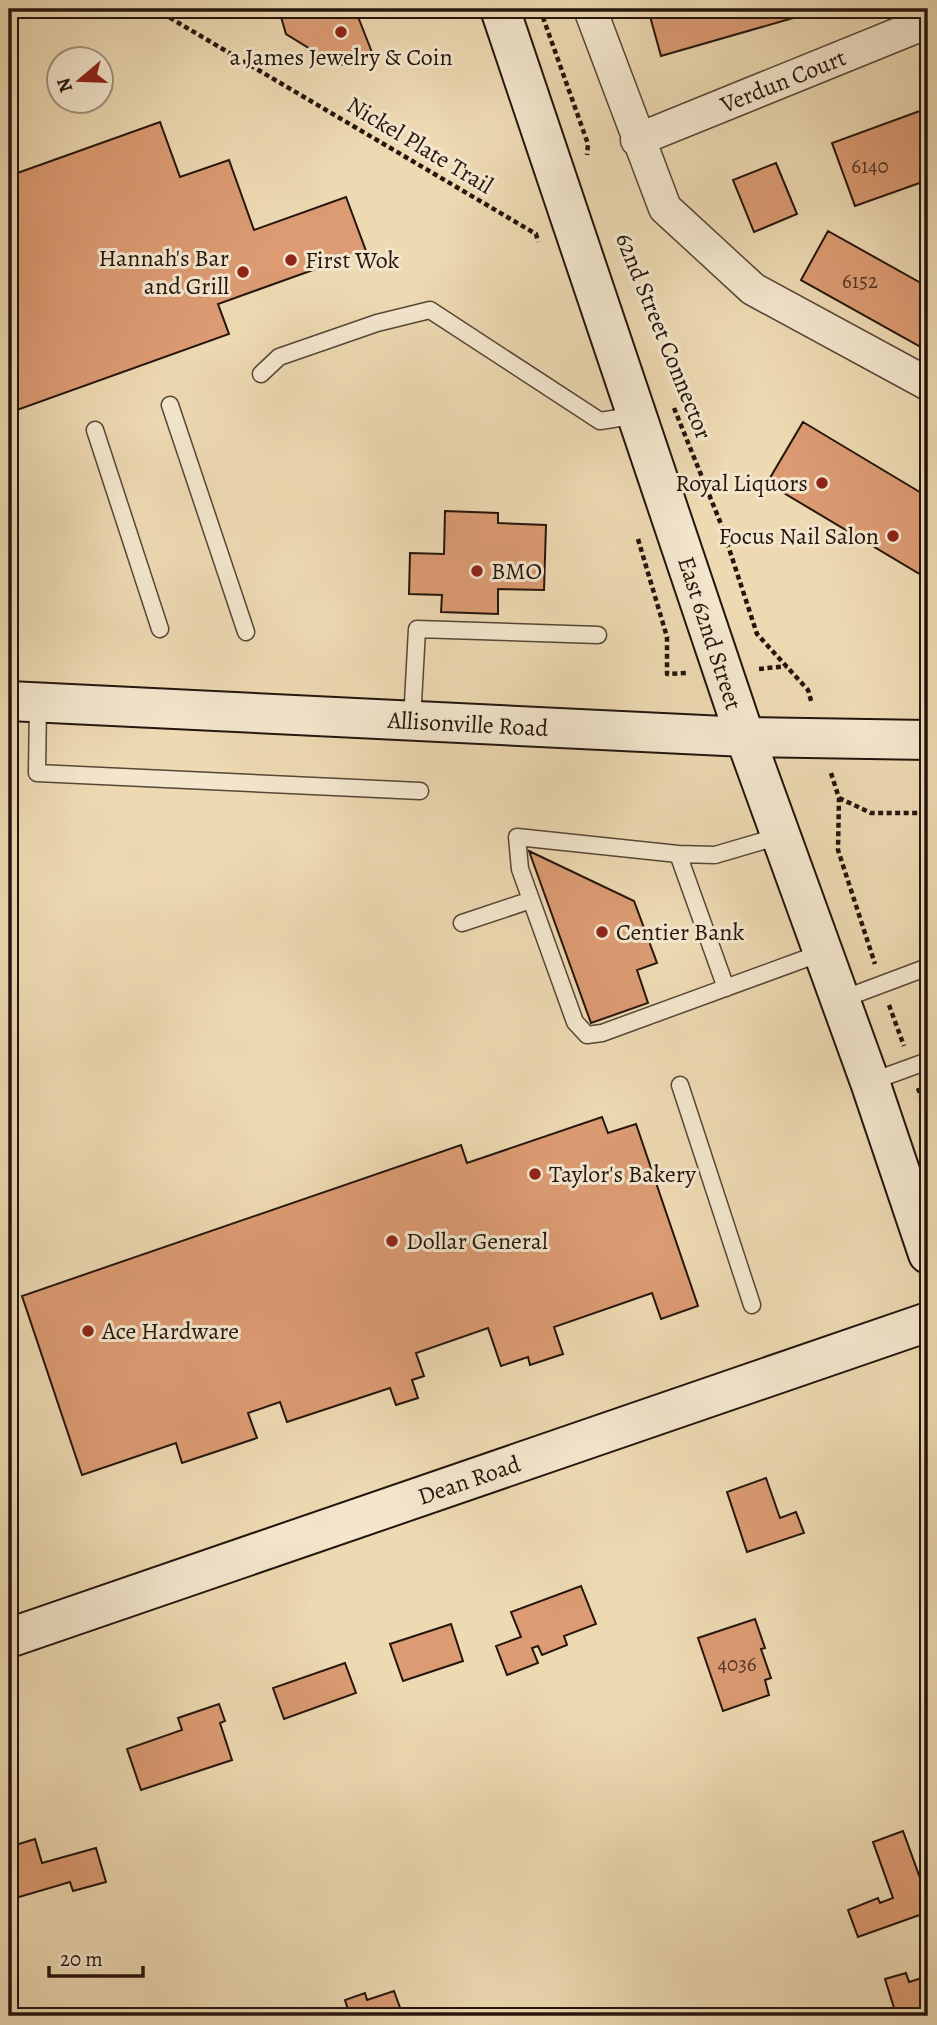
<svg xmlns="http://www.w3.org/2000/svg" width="937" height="2025" viewBox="0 0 937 2025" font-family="Alegreya,serif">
  <rect width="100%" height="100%" fill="#edd9b2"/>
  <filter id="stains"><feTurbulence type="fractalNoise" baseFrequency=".00286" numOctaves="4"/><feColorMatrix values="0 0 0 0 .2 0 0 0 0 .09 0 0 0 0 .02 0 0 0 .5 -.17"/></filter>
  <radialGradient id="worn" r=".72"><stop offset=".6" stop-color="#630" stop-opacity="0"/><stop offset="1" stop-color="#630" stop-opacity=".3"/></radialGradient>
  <path fill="#dc9b73" stroke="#24150d" stroke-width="2" d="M355 9 373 55 338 66 286 34 279 10Z
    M648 9H798L800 16 661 56Z
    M928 108V180L855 206 832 143Z
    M160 122 180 177 229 160 254 230 346 197 366 251 218 304 229 334 17 410 9 385V176Z
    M776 163 797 214 754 232 733 180Z
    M828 231 928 287V351L801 280Z
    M803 422 928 497V579L767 483Z
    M445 511 498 513V523L546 525 544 590 498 589V614L441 612 442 595 409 594 410 553 444 554Z
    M529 851 634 901 657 963 637 970 648 1003 591 1023Z
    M602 1117 608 1133 636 1124 698 1306 661 1319 652 1293 554 1327 563 1354 530 1365 528 1357 501 1366 488 1328 416 1353 424 1376 412 1380 418 1398 396 1405 390 1388 287 1422 280 1402 248 1413 257 1438 182 1463 176 1443 82 1475 22 1296 461 1145 467 1163Z
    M766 1478 780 1518 796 1512 804 1533 747 1552 727 1492Z
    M581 1586 596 1624 564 1636 567 1645 542 1655 538 1646 532 1648 538 1663 507 1675 496 1646 521 1637 511 1612Z
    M755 1619 765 1648 761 1649 771 1678 765 1680 769 1695 723 1711 698 1638Z
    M451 1624 463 1661 403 1681 390 1644Z
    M345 1663 356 1693 284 1719 273 1688Z
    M219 1704 225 1721 220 1723 232 1760 141 1790 127 1749 182 1730 178 1718Z
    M903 1831 928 1900V1912L858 1937 848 1910 878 1898 880 1903 893 1898 873 1842Z
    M35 1839 42 1863 96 1848 106 1882 73 1891 70 1882 9 1900V1847Z
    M906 1973 909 1982 928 1976V2016H882L895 2011 885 1979Z
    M394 1991 403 2016H350L345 2000 365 1993 367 2000Z"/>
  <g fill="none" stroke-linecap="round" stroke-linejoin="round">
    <defs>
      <path id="lane" d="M261 374 279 357 377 323 430 310 600 421 638 415
        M170 405 246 632
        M95 430 160 629
        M38 703 37 773 420 791
        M412 721 417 629 598 635
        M678 854 715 855 780 836
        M462 923 531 900
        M726 988 678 854 517 837 520 869 575 1022 587 1035 602 1033 821 953
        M840 1000 928 967
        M870 1082 928 1061
        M680 1085 752 1305"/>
      <path id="street" d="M590 9 665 208 753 289 928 384
        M637 140 928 22"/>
      <path id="secondary" d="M500 9 745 737 870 1082 928 1254
        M9 701 745 737 928 740
        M9 1638 928 1322"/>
    </defs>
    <use href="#lane" stroke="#564636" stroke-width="19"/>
    <use href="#street" stroke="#564636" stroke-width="35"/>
    <use href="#secondary" stroke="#24150d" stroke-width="42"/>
    <path stroke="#24150d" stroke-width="4.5" stroke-dasharray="5 3.5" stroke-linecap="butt" d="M155 9 536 234 538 242
      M540 9 588 144 587 155
      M674 408 721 524 757 634 808 690 812 704
      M638 539 667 637V674L687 673
      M759 669 787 666
      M831 773 839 798 838 850 875 964
      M839 798 871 813H928
      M889 1005 904 1046
      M918 1088 928 1117"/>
    <use href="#lane" stroke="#f3e6cd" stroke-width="16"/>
    <use href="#street" stroke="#f3e6cd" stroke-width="32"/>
    <use href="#secondary" stroke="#f3e6cd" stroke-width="38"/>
  </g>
  <g fill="#8f2418" stroke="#f3e6cd" stroke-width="2.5">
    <circle cx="341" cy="32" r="7"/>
    <circle cx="291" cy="260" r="7"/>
    <circle cx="243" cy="272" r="7"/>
    <circle cx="822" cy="483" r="7"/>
    <circle cx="893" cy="536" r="7"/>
    <circle cx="477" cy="571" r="7"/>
    <circle cx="602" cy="932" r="7"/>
    <circle cx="535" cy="1174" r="7"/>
    <circle cx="392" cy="1241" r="7"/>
    <circle cx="88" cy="1331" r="7"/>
  </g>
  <g text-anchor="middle" stroke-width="6" stroke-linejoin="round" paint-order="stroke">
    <g font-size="21" fill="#523626">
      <text x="870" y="173">6140</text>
      <text x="860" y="288">6152</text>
      <text x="737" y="1671">4036</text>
    </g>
    <g font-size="24" fill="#24150d" stroke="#f3e6cd" text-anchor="start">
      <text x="341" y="65" text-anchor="middle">a James Jewelry &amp; Coin</text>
      <text x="229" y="266" text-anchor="end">Hannah's Bar<tspan x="229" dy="28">and Grill</tspan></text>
      <text x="305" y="268">First Wok</text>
      <text x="808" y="491" text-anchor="end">Royal Liquors</text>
      <text x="879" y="544" text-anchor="end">Focus Nail Salon</text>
      <text x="491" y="579">BMO</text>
      <text x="616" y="940">Centier Bank</text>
      <text x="549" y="1182">Taylor's Bakery</text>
      <text x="406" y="1249">Dollar General</text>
      <text x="102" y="1339">Ace Hardware</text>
    </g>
    <g font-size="24" fill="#24150d" stroke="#f3e6cd">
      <text transform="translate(783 81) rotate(-22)" y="8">Verdun Court</text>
      <text transform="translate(420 145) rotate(31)" y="8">Nickel Plate Trail</text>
      <text transform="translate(664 336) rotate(68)" y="8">62nd Street Connector</text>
      <text transform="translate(710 633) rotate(72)" y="8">East 62nd Street</text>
      <text transform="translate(468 724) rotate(3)" y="8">Allisonville Road</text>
      <text transform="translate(469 1480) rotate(-19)" y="8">Dean Road</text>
    </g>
  </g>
  <rect width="937" height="2025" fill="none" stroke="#edd9b2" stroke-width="35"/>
  <rect x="10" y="10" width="916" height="2004" fill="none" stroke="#24150d" stroke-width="3.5"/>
  <rect x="18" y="18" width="902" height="1990" fill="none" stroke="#24150d" stroke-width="2"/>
  <g transform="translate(80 80) rotate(251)"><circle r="33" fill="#f3e6cd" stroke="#a09280" stroke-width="2"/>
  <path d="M0-5L12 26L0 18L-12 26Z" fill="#8f2418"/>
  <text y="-10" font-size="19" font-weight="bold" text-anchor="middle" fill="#24150d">N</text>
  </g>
  <path d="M49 1966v10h94v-10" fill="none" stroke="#24150d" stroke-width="3.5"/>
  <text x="60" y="1966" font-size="21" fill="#24150d" stroke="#f3e6cd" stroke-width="5" paint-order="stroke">20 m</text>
  <rect width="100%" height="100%" filter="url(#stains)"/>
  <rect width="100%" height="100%" fill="url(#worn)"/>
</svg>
